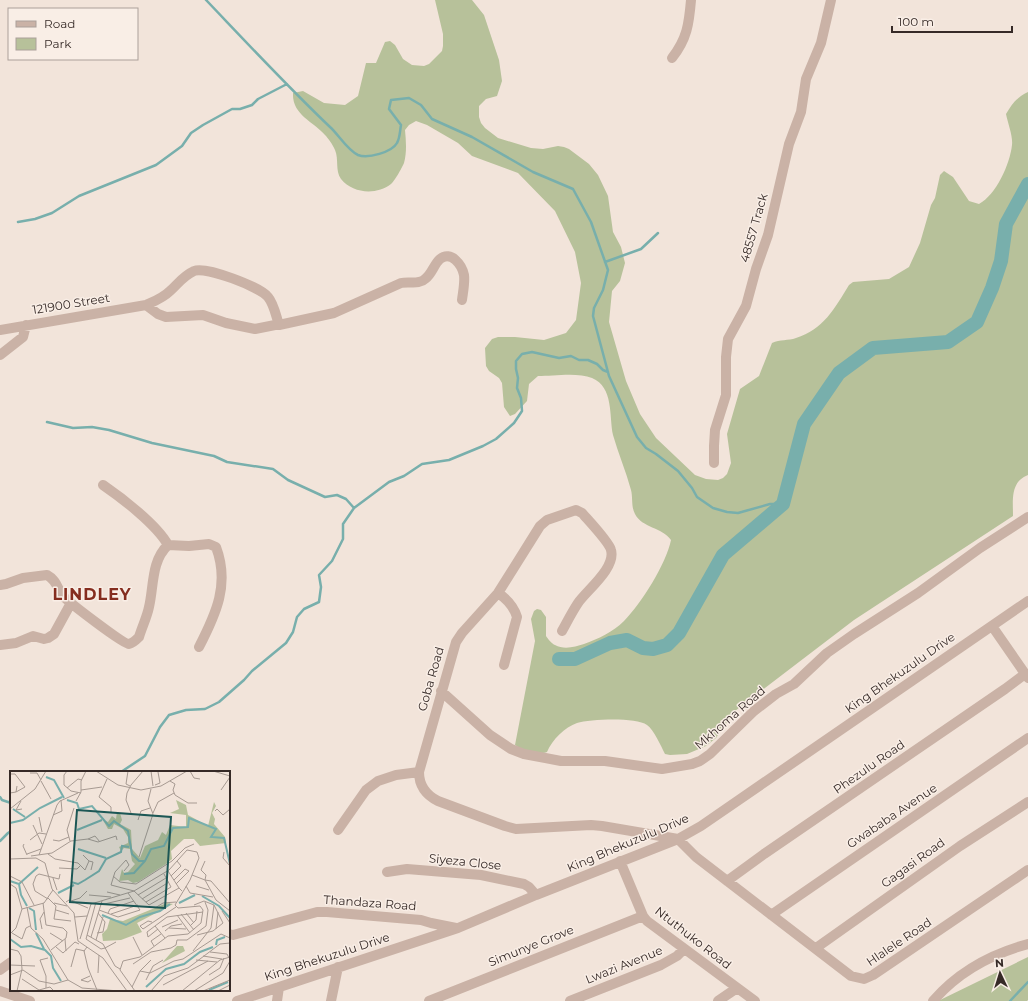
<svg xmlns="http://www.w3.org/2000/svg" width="1028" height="1001" viewBox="0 0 1028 1001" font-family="Montserrat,sans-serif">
  <rect width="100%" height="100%" fill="#f2e4da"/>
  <path fill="#b7c19a" d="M435 0H472L484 15 499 60 502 81 497 96 486 99 479 106V117L481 123 485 128 498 138 531 148 543 149 558 146 564 147 569 149 589 164 598 175 608 196 613 232 621 247 625 263 620 281 612 291 609 322 626 381 640 414 656 438 695 475 706 479 718 480 723 478 727 474 731 463 727 434 740 389 759 376 772 343C780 339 788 341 796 338 823 330 835 308 849 285L853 282 889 279 909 267 920 243 931 205 935 198 940 175 944 171 953 177 969 201 979 204C996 195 1010 164 1012 145 1013 136 1008 124 1006 114 1012 104 1017 97 1028 92V475C1010 482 1013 500 1013 516L854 620 735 711 716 738 706 746 687 754 670 755 665 754C661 746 654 730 647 725 636 717 591 719 577 723 565 727 552 740 547 752 535 756 525 751 515 745L535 641 531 619 534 611 537 609 541 610 546 617V636C548 639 552 644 555 645 564 650 575 647 584 644 598 639 613 632 624 621 641 604 666 564 671 540 662 527 642 528 635 514 631 507 633 497 631 490 626 471 618 453 613 435 609 417 614 387 592 378 578 372 553 376 538 376L529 384 527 401 515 414 510 416 504 407 502 383 499 378 489 371 486 366 485 348 492 339 498 337H515L544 340 566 333 576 320 581 283 575 252 555 211 518 173 472 156 458 143 427 125 416 121 409 125 405 130C406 141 407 152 404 163 402 168 394 182 391 184 377 195 353 194 341 179 335 171 339 159 335 150 333 145 328 138 325 135 313 121 292 115 293 93L303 91 324 103 345 105 358 96 366 63H376L385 42 390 41 395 45 403 59 412 65 424 66 429 64 442 51 443 46V34Z
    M1028 957V1000L1027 1001H938Z"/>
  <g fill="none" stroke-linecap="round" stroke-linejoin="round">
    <path stroke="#78afac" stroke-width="2.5" d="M206 0C247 43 287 86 330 127 339 135 347 150 358 155 368 159 392 152 397 143 400 138 400 130 401 125L389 109 391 100 409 98 421 105 432 119 472 137 533 172 573 189 591 222 608 270 603 290 594 308 593 316 609 376 637 437 646 448 656 454 678 471 692 488 697 497 713 508 727 512 738 513 770 504H783
      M18 222 35 219 52 213 79 196 156 165 182 146 191 133 203 125 232 109H240L252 105 258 99 287 84
      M605 262 641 249 658 233
      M47 422 73 428 92 427 109 430 152 443 214 456 227 462 273 469 288 480 325 497 337 495 346 499 354 508
      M121 772 145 756 160 727 169 715 186 710 205 709 219 702 244 680 252 671 286 643 293 632 297 617 304 609 319 602 321 587 319 575 332 561 343 539V524L354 508 389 482 404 476 422 464 449 460 483 446 496 439 514 423 522 411 521 398 517 388 518 378 516 369V361L522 354 532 352 559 358 571 356 579 360H588L597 364 603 370 608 372
      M0 797 2 800 11 803
      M0 841 8 833 11 831
      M1010 1001 1028 982"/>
    <path stroke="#78afac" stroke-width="14" d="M559 659H575L610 643 627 640 643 648 653 649 667 645 679 633 723 555 783 504 804 424 839 373 873 348 948 342 977 322 992 288 1001 261 1006 224 1028 184"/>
    <path stroke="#cab2a6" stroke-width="10" d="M672 58C687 39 689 24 691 0
      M146 305 158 314 166 317 203 315 226 323 255 329 275 325H279L334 313 401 283C409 281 419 285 425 279 432 274 434 264 440 259 451 250 462 265 464 275 465 283 463 292 462 300
      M0 330 146 305C155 301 163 298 170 291 178 284 183 276 194 271 206 266 260 287 268 297 274 304 276 316 279 325
      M0 355 23 337 26 325
      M714 463V446L715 430 726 395V357L728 339 746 306 756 269 768 235 789 144 801 112 806 79 821 43 831 0
      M168 545 189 546 209 544 216 547C230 584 216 614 199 647
      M0 585 6 584 23 578 47 575C58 581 57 590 64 597 70 603 123 644 129 644 133 643 136 640 139 637 142 627 147 617 149 607 154 586 151 561 168 545 157 525 122 498 103 485
      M498 593C507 599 514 607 517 617L504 665
      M992 626 1028 678
      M562 631C567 622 572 612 578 603 587 590 616 568 611 550 609 542 588 520 582 513L576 510 547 520 540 526 498 593 462 633 456 642 419 772C419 786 426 795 438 801L505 826 516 829 591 825 602 826 678 839 696 857 851 976 864 979 873 975 1028 870
      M0 645 16 643 33 636 44 639 48 638 54 634 71 603
      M441 691 490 735 511 749 524 754 561 761H605L662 769 692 764 700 761 710 754 754 711 776 694 794 684 827 653 854 634 918 593 980 548 1028 517
      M338 830 366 790 378 781 396 775 419 772
      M620 861 643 916 647 921 755 1001
      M387 872 407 869 481 875 524 884 529 887 536 895
      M727 881 764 854 1005 689 1025 674
      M771 915 1028 738
      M229 934 233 935 317 912H327L421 920 431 923 456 928
      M816 948 960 846 1028 802
      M0 970 11 962
      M0 991 30 1001
      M237 1001 458 928 536 895 678 839 701 826 1028 601
      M277 1001 279 987
      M331 1001 338 967
      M429 1001 643 916
      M570 1001 661 965 677 956 684 949
      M718 1001 737 988
      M933 1001C958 972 991 954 1028 944"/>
  </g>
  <g text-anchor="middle" stroke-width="3" stroke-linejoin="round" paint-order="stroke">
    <g font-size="12" fill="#362a27" stroke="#f9eee6">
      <text transform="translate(754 228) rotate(-74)" y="4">48557 Track</text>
      <text transform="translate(71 304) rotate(-9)" y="4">121900 Street</text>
      <text transform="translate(900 673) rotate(-35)" y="4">King Bhekuzulu Drive</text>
      <text transform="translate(431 679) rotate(-74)" y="4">Goba Road</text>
      <text transform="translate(730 718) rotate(-41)" y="4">Mkhoma Road</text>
      <text transform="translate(869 767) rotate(-35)" y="4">Phezulu Road</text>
      <text transform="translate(892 816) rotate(-34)" y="4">Gwababa Avenue</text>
      <text transform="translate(628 843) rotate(-23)" y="4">King Bhekuzulu Drive</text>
      <text transform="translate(465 862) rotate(6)" y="4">Siyeza Close</text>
      <text transform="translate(913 863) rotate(-36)" y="4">Gagasi Road</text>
      <text transform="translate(370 903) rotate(4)" y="4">Thandaza Road</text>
      <text transform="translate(693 938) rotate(38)" y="4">Ntuthuko Road</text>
      <text transform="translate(899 942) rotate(-34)" y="4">Hlalele Road</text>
      <text transform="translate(531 946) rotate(-22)" y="4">Simunye Grove</text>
      <text transform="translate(327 957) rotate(-18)" y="4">King Bhekuzulu Drive</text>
      <text transform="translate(624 965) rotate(-22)" y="4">Lwazi Avenue</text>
    </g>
    <g font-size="16" font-weight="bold" letter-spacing="1" fill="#852d1f" stroke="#f9eee6">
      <text x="92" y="600">LINDLEY</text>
    </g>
  </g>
  <g transform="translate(10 771)">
    <rect width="220" height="220" fill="#f2e4da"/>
    <path d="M166 29 176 34 178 44 198 55 204 31 206 35 202 42 205 48 204 53 215 66 216 72 190 75 184 68H174L161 80 162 88 156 93 128 111 123 112 118 109 109 110 112 98 114 102 118 101 125 93 122 90 120 78 114 77 111 80 109 76 118 72V66L113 58 104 53 102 58H98L93 49 98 51 102 45 106 48 107 41 110 42 112 49 110 53 121 59 122 78 130 87 135 75 148 69 152 61 156 64 160 54 176 56V44L160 42 169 38ZM157 132 163 133 127 152 132 161 111 169 93 170 92 163 97 158 100 148 113 150ZM167 175H173L175 180 152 192Z" fill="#b7c19a"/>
    <path fill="none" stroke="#78afac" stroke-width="2" d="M36 6 44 9 54 27M57 29 67 32 69 38 82 35 99 55 104 50 118 60 122 83 129 90H135M3 38 15 46M0 52 13 49 30 37 52 26M67 59 92 49M68 78 96 87M114 103 124 102 135 90 141 78 154 75 163 57 178 56 179 47 206 58 201 66 214 67 220 93M0 110 9 113 11 124 17 135M61 111 68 113 75 109 89 100 96 88 111 81 112 75 119 76M9 113 28 96M48 122 64 114M192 125 209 135 220 147M169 132 185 124M19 137 24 140 26 159M92 144 116 154 130 146 150 140 160 133M26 162 34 178M0 168 11 176 21 175 35 179 41 185 43 197 51 210M206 174 207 169 215 166M136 216 156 198 174 193 190 181 203 176M199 219 218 211"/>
    <path fill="none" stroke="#a79a92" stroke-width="1" d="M57 0 54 4V14L61 20 71 22M86 0 108 14 131 19 151 15 177 0M118 0 116 13 120 15M141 0 143 15M180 0 184 7 190 8M203 0 220 5M20 2H27L31 9M0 3H5L15 16 6 21M97 8 89 26 101 36V41M31 10 41 28M160 10 165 13 163 19 165 24 178 32H187M145 14 150 12 148 1M57 17 68 8 72 9M71 19 92 16M211 19 220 6M0 22 6 21 7 15M11 30 6 39 12 38M66 30 71 21V10L76 0M0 38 25 18 36 0M205 40 207 38 213 44 220 38M121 42 116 29 117 22 121 14 133 0M143 42 148 31 164 22M43 44 52 40 51 29M29 46 32 61M128 49 131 40 140 37M23 54 32 73M78 68 85 65 90 71M20 69 29 62 36 63M43 69 49 70 59 66M60 70 57 59 64 37M14 73 13 75 17 84M214 81 213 87 220 95M17 83 31 78M38 83 45 88 68 92 75 99 79 90 73 84M29 84 47 34 50 30 68 22M21 85 42 82 61 70 78 68 88 71 106 65 107 69M129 86 143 43 138 30 141 18M0 88 26 87 35 92 42 118 64 142 68 170 93 187 117 220M79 90 83 91 81 99M195 90 191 99 196 104 195 109M49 97 67 98 70 95M114 100 119 94 116 89 105 101 101 114 124 120 139 134 169 117 172 120M158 100 169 117M182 104 195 109 206 129 220 140M0 105 12 111 24 134M103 105 110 111 126 113 162 90 175 77 184 73M161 105 171 95 167 90M43 107 47 119M164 109 175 98 179 100 166 113M195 109 201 110 220 132M0 113 6 117 12 138M176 115 180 122 203 126M186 115 199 119M97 121 110 124M79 124 101 126M128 124 156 107M38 127 46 135 44 148 61 150M38 128 25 120 23 113 26 105 29 103 49 108 50 103M132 128 159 111M61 130 70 127 77 120M56 131 59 129 78 137M86 131 76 168 91 178 95 177M136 131 161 116 154 103M33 132 36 154 53 157 57 161 56 167 41 179M44 132 57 135M90 134 120 127M184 134 194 130 204 134 213 152 203 160 187 164M17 136 21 157 33 168 58 209 72 217 109 220M145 137 153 132 166 131M46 139 59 143M89 139 108 146 130 139 118 122M212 140 220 152M98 142 100 138 124 130M176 142 184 152M101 143 128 134M171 143 184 159M167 144 180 162M65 146 77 145M142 151 138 150 130 155 133 158 166 136M145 155 155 167M180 155 186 149 187 140M152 156 168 149M159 157 176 158M32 158 30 148 34 141M206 158 208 141M155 160 161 155 172 153M2 162 12 168 16 157 20 155M40 162 53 170M87 162 93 161 95 151 88 142M0 163 6 157 12 138 34 132 43 119M77 164 93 173 105 195 110 198M81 166 92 130M123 166 132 184M138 166 137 161 157 146 193 141M138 166 148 158M55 168 56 180M70 168 81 133 124 120 159 99 177 79 187 81 189 87 180 109 165 134 168 137 190 135 193 139 191 152 178 163 158 165 130 186 113 190 110 199 125 220M86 169 93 146M167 169H177L196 155 198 139 195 131M144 175 141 170 151 163M46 176 53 182 65 171 69 173M77 176 74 180 78 197 87 219M95 177 106 171M0 178 8 180 11 185 12 198 7 220M183 180 201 157 204 134M141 181 161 177 166 174 167 169M200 181 217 183 219 187M193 185 212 188M186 189 207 191M123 193 141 181M0 194 25 195M61 196 66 178 75 180M130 200 140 202 164 190 173 188 211 163 220 167M130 200 141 189M88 202 89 184M0 204 13 199 29 210 44 213 58 209M199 204 210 197 214 187M80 205 71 209 78 211 81 209M12 208 29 219 40 216 44 220M136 209 143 195 153 189M153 214 198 190M122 216 130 200M36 217V205L30 189 38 187M141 220 154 205 178 197 210 173 220 172M172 220 210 189 220 186M184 220 213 202 220 190M193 220 220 209M208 220 220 214"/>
    <path fill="#1c5755" fill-opacity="0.15" stroke="#1c5755" stroke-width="2" d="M67 39 161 46 155 137 60 131Z"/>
    <rect width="220" height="220" fill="none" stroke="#362a27" stroke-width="2"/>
  </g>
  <rect x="8" y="8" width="130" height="52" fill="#f9eee6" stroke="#aba09a"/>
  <rect x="16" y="21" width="20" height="6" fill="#cab2a6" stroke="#aba09a"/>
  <text x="44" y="28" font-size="12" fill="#362a27">Road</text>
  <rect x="16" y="38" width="20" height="12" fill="#b7c19a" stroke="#aba09a"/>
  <text x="44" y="48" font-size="12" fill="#362a27">Park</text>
  <g transform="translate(1000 973) rotate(356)" stroke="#f9eee6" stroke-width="3" paint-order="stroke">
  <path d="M0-3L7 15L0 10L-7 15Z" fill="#362a27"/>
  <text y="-6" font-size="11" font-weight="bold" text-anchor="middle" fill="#362a27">N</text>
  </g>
  <path d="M892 26v6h120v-6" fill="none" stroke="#362a27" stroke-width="2"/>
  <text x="898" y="26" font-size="12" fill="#362a27" stroke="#f9eee6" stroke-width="3" paint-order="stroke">100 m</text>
</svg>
